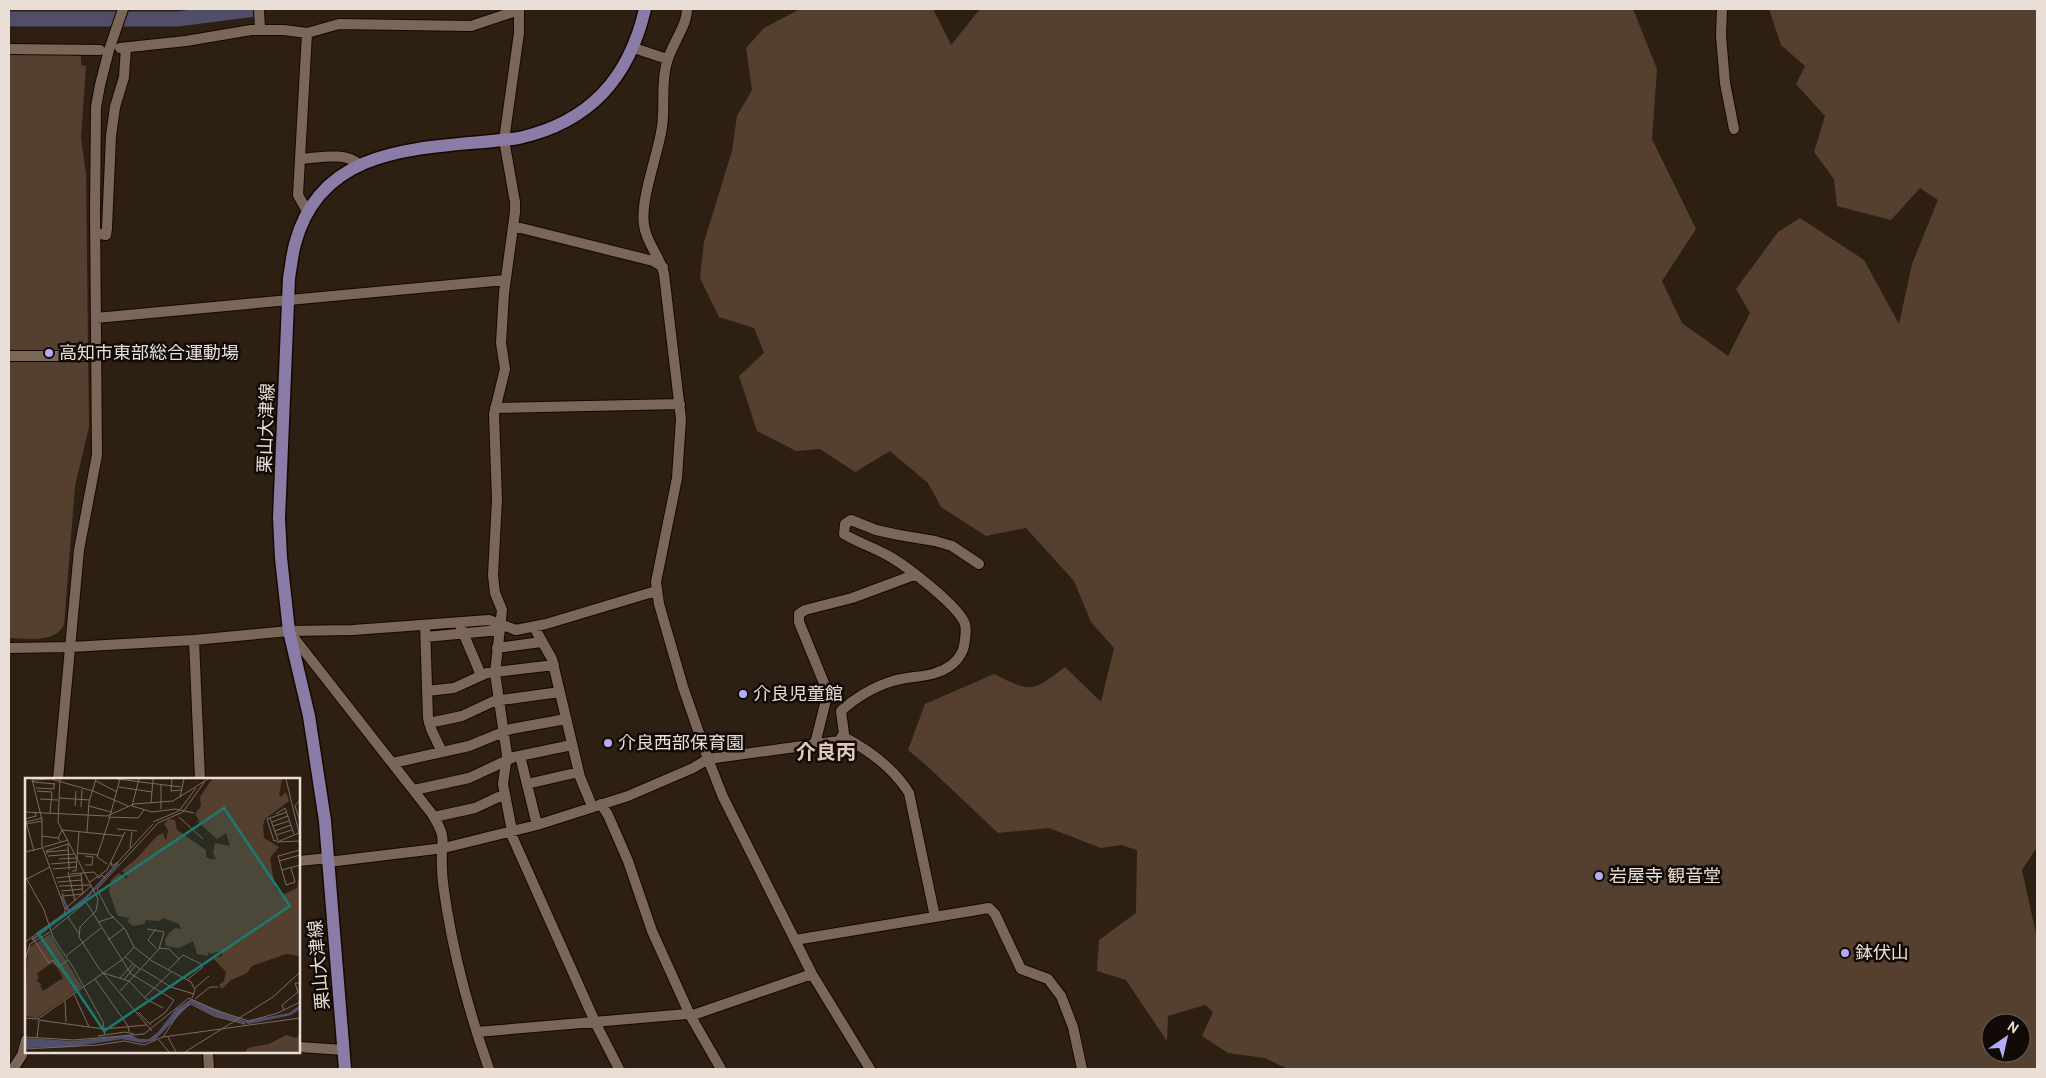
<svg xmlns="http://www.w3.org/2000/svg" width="2046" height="1078" viewBox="0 0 2046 1078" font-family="Overpass,'Noto Sans JP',sans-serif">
  <rect width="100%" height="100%" fill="#2e1f13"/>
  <path fill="#554030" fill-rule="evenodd" d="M800 9H933L951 45 980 9H1633L1657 69 1652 139 1696 229 1662 281 1682 323 1728 356 1750 313 1736 289 1778 232 1800 218 1864 260 1899 324 1912 264 1938 200 1920 188 1891 220 1837 206 1834 179 1814 152 1825 116 1796 84 1805 66 1781 45 1769 9H2037V847L2022 870 2037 938V1069H1288L1265 1058 1228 1053 1202 1036 1213 1012 1205 1005 1168 1016 1167 1041 1126 980 1097 971 1099 940 1136 913 1137 850 1121 845 1101 848 1049 828 998 833 926 765 908 750 925 704 994 674C1032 693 1032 692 1065 667L1101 702 1114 648 1091 622 1074 581 1026 528 986 536 941 507 928 483 890 451 855 472 820 449 796 451 757 431 739 376 764 353 754 328 719 317 700 278 704 242 732 151 737 116 752 90 746 48 764 28ZM1991 1023H2021V1053H1991Z
    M9 53H69L81 57V65L86 66 81 138 86 174 89 427 75 486 64 625C54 644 27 638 9 638Z"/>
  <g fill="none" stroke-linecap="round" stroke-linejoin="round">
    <path stroke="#504e68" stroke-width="15" d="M9 19H178L256 9"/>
    <defs>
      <path id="minor" d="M259 9 260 30
        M687 9C687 28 669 47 666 66 661 86 665 107 662 127 658 155 640 199 644 225 646 243 660 256 664 274L681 419 677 478 656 582 659 604 683 687 708 759 723 797 812 974 870 1069
        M1722 9 1721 36 1725 83 1734 129
        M307 33 298 195 308 213
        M120 48 186 41 251 30H284L307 33 339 24 471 26 519 10V33L504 140 515 202V212L504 293 501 343 505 369 494 414 497 500 493 575 495 593 502 610 495 673 507 755 503 784 512 831V836L596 1024 619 1069
        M634 48 667 59
        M9 49 100 50
        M300 159C319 158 345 151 360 165
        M513 226 653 261 663 267
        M95 233 106 235 107 228 111 136 115 107 124 77 126 48
        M96 318 505 280
        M9 356H97
        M495 408 680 404
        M425 625 428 718 431 729 442 752
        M534 627 552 659 580 777 592 806
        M461 628 481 675
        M291 634 432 814C449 841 440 840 442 868 442 882 445 896 447 910 456 964 471 1018 489 1069
        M426 637 499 630
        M194 640 200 779
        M9 648 71 647 194 640 289 631 353 630 489 620 516 630 546 624 656 591
        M497 648 541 642
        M427 691 454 688 487 673 554 665
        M429 723 462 716 494 701 560 692
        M842 736C869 750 893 767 909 793L935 917
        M815 744 826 700V688L799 622V614L805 610 852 598 914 575
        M520 756 537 825
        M393 763 469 746 511 729 566 719
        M58 779 79 550 97 455 95 211 96 107 100 85 109 50 123 9
        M527 784 579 772
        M414 790 469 778 514 757 572 745
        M601 804 608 815 628 861 652 931 690 1015 721 1069
        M434 817 475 808 505 794
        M299 861 328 858
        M328 862 444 848 537 825 628 796 693 768 708 759 839 741 844 734 841 711C855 698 875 686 893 681 908 676 924 678 938 672 950 668 961 659 964 646 965 639 967 632 965 624 959 606 903 563 885 554 872 547 857 542 844 534L845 524 851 520 876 530 899 535 935 541 952 546 979 564
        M795 940 989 908 995 914 1021 969 1048 979 1061 996 1073 1027 1082 1069
        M477 1032 687 1014 693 1015 812 974
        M299 1047 344 1050
        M208 1052 209 1069
        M13 1069 22 1055 26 1040"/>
      <path id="major" d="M345 1069 325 821 309 716 289 631 281 558 279 518 289 278C291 267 292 255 295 244 323 138 434 150 519 138 590 122 629 78 645 9"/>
    </defs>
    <use href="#minor" stroke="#160801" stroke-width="12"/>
    <use href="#major" stroke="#160801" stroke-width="15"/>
    <use href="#minor" stroke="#7a675a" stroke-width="10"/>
    <use href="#major" stroke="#8a7ca6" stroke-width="12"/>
  </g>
  <g fill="#b5acf8" stroke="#110a06" stroke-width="2">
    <circle cx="49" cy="353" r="5"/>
    <circle cx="743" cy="694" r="5"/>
    <circle cx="608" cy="743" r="5"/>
    <circle cx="1599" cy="876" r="5"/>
    <circle cx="1845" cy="953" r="5"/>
  </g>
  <g text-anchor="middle" stroke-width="5" stroke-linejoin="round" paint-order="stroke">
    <g font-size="18" fill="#e9dfd7" stroke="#110a06" text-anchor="start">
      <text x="59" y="359">高知市東部総合運動場</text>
      <text x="753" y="700">介良児童館</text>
      <text x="618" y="749">介良西部保育園</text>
      <text x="1609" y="882">岩屋寺 観音堂</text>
      <text x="1855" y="959">鉢伏山</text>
    </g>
    <g font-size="18" fill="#e9dfd7" stroke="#110a06">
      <text transform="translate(266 428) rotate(-88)" y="6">栗山大津線</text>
      <text transform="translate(319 965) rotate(-95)" y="6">栗山大津線</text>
    </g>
    <g font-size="20" font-weight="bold" fill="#dec9ba" stroke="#110a06">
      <text x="826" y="759">介良丙</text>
    </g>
  </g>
  <g transform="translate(25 778)">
    <rect width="275" height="275" fill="#2e1f13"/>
    <path d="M187 1H257L254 17 256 19 261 14 264 23 240 41 238 47 239 60 254 69 245 80 250 110 257 117 272 110 275 91V178L261 176 227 188 222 195 206 202 197 211 194 207 199 203 201 194 188 180 197 178 196 173 185 176 184 173 183 178 172 176 168 163 154 170 141 168 140 162 144 155 150 150 156 151 154 146 138 140 135 143 121 142 119 146 108 148 103 144 104 140 93 138 84 114 86 102 94 95 102 101V96L96 93 110 82 132 58 138 55 141 63 143 52 139 46 144 41 150 42 152 52 181 72V79L185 81H191L188 75 190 65 205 68 201 55 192 61 171 42 175 44 170 36 176 28 175 19ZM25 156 57 209 12 240 0 238 3 170ZM27 185 32 189 38 200 18 213 15 207H17L11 202 14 201 12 195ZM275 256V274H220L223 270 244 266 261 257 271 260Z" fill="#554030" fill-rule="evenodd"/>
    <path d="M166 221 220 243 264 235 275 227V231L266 237 224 246 190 238 166 225 130 262 117 265 97 261 47 269 0 270V260L49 263 106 257 114 261H124L133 254 151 231Z" fill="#504e68"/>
    <path fill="none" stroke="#504e68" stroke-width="2.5" d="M37 118 44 134M7 162 62 119 93 85"/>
    <path fill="none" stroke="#796c61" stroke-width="1" d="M7 1 17 42V68L40 131M35 1 33 44 73 121 71 133 55 149 54 159 73 189 127 253M92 1 156 9M114 1 107 28 127 34 151 31 169 35M147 1 146 13 156 12M261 1 274 55M71 3 92 14M9 4 30 6M8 5V2L26 1 68 13 103 28M136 6V31M94 9 127 14M11 10 29 11V5M12 13 27 14 25 35M155 19 159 1M34 20 65 22M15 21 33 22M275 22 270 28 275 43M126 25 128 1M50 28 51 13M64 28 86 34M56 29 57 11M0 34 82 38 109 26 148 23 183 1M251 36 260 30 269 56M85 38 95 1M83 39 113 40 119 32M154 39 178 61M0 40 9 73M245 40 253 62M0 41 11 38 10 34M1 44 17 40M128 44 154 33 171 10M247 44 263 38M1 46 17 43M248 48 264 43M92 51 112 53M250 53 266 47M62 54 64 24 71 1M274 55 252 64 275 63M251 57 267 52M17 58 33 60 36 64M33 60 37 52 98 58M252 62 249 63 242 41 262 34M43 65 44 92M19 69 43 62M105 70 107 54M0 74 17 70M22 74 43 72M52 75 73 77M22 76 21 73 43 66M23 78 49 76M34 81 52 80M254 83 275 77M86 84 87 88 93 84 128 46M26 86 51 84M82 86 72 79 85 39M60 87H67L68 79 60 78M266 90 270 104 261 107 253 78 275 72M28 91 51 89M257 92 275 87M47 93H51L54 53M43 94 50 123M56 95 58 116M45 96 69 94 74 100 77 97 80 100M0 98 19 132 28 159 49 191 78 244 80 257M31 100 56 97M2 101 25 89M33 104 57 102M65 104 82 92 100 54M34 108 65 107M36 113 57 111M37 115 38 118 58 116M43 139 54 156M73 144 89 139M131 151 123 162 132 171M27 152 61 124 106 196 149 222 140 235 124 246M7 159 24 185 28 182 33 189 43 182M83 162 99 150M0 164 40 135V131L66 108M134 170 144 171 154 181M41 178 76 150M100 179 116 192M0 182 5 166 25 154M117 191 146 209 169 216M143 192 158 177 178 187M78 195 104 203 121 221 138 230M95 200 108 186M70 201 103 248 104 254M163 201 178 189M99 202 110 188M170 210 184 198M95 213 134 171 139 154 122 151M49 216 64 249M119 220 146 194M167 220 170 212 166 204 127 183 109 169 100 151 84 135 72 111 133 45 158 34 180 3M170 221 185 209H193M40 223 41 244M259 232 257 227 273 214 270 205H275M113 234 126 247M0 240 13 241 98 181 109 169M13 242 79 251 121 247M73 258 100 254 109 256M0 259 49 262 119 256 164 220 187 231 224 243 253 235 275 224M138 259 155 233 166 226 189 238 220 246M143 259 151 274M12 260 14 243M134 262 144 274M73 267 99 263 119 267 138 259 275 240M0 271 73 267M160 274 248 219 275 194"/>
    <path fill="#1a7b73" fill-opacity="0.15" stroke="#1a7b73" stroke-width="2.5" d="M199 30 265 128 79 253 13 155Z"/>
    <rect width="275" height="275" fill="none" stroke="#e9dfd7" stroke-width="2.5"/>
  </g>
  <rect width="2046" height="1078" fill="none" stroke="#e9dfd7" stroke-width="20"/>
  <g transform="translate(2006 1038) rotate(34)"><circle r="24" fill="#110a06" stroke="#675f5a"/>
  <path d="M0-4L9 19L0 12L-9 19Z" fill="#b5acf8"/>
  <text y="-8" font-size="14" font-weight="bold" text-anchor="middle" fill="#e9dfd7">N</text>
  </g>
</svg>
